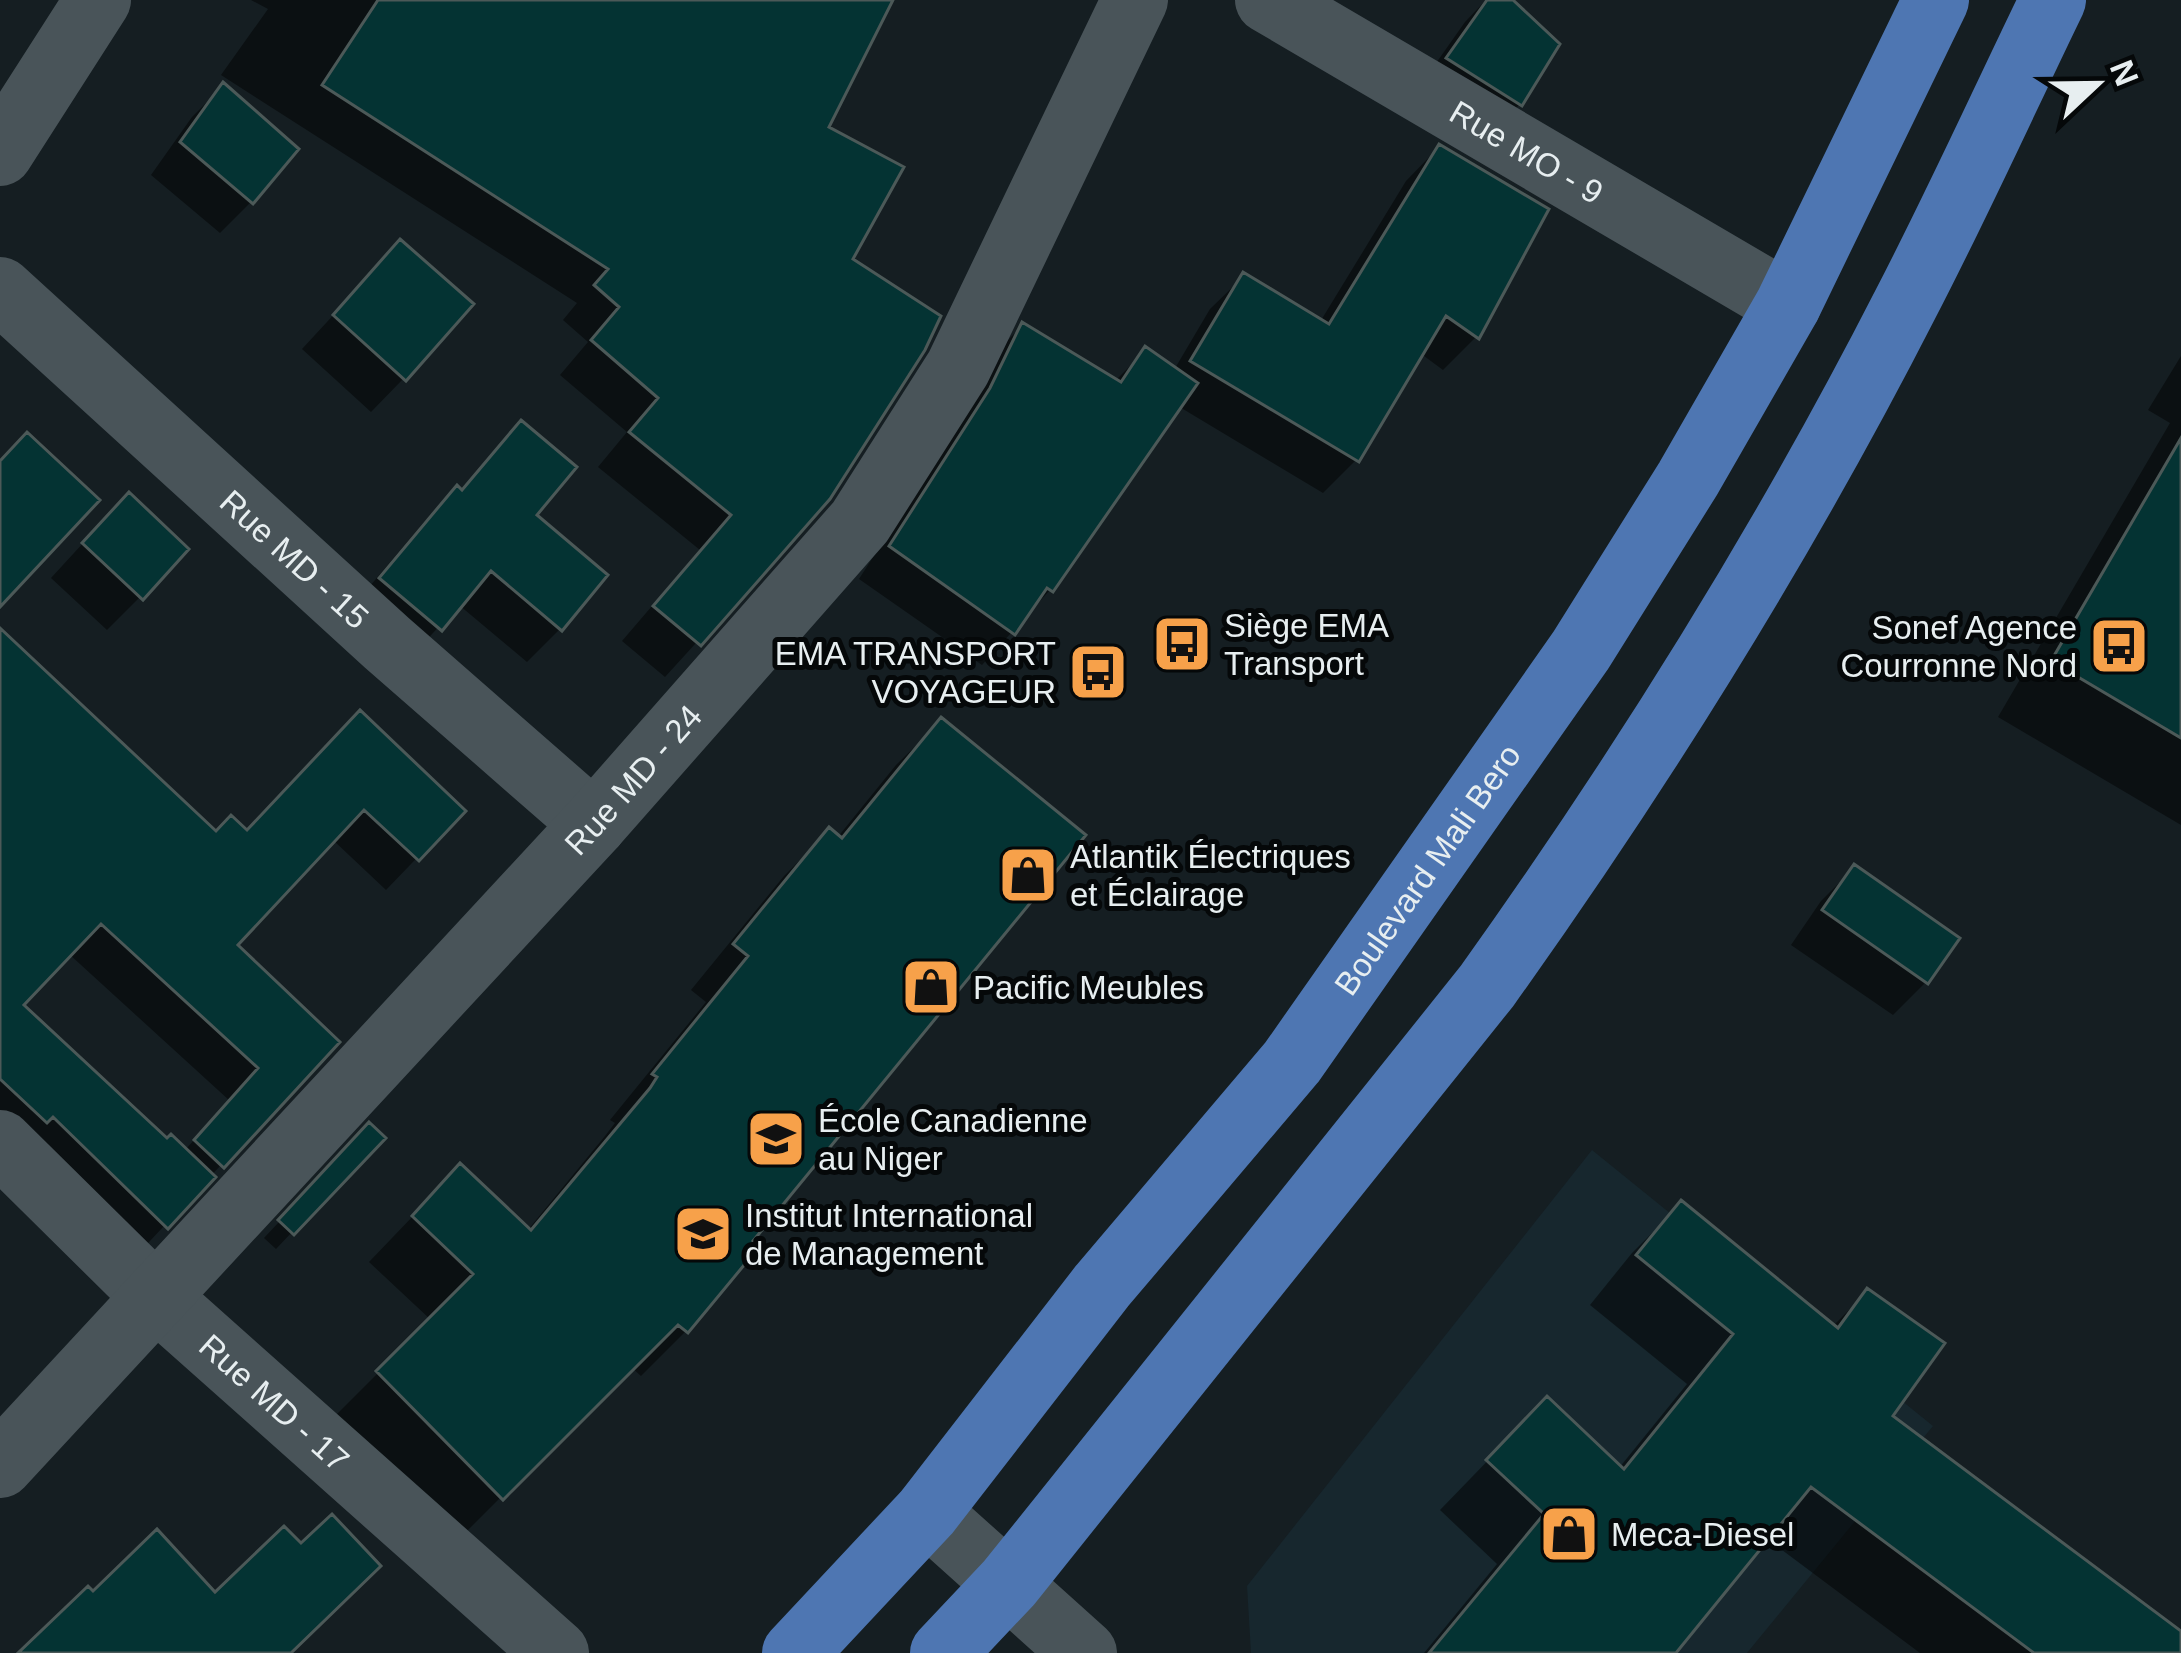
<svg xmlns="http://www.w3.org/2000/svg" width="2181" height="1653" viewBox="0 0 2181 1653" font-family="Arial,sans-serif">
  <rect width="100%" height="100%" fill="#151e22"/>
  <path fill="#17272e" d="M1592 1150 1933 1426 1747 1653H1251L1247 1586Z"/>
  <path fill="#0007" fill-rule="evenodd" d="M251 0H890L825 128 849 260 828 498 665 677 622 641 700 550 598 467 627 432 560 375 588 342 563 320 577 303 221 75 268 9Z
    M1486 0H1509L1520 104 1487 137 1415 93 1465 22Z
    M223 86 251 202 220 233 151 175 192 117Z
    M1439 147 1476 337 1443 370 1420 353 1356 460 1323 493 1178 406 1050 590 982 665 859 579 959 423 991 357 1022 326 1115 381 1146 350 1174 370 1210 309 1244 276 1320 322 1406 181Z
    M400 243 404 378 371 412 302 349Z
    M2181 356V825L1998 717 2170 423 2148 410Z
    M521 424 532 515 560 629 527 662 459 605 406 662 348 612 424 522 457 489 459 491Z
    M96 529 140 597 107 630 51 578Z
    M0 632 215 835 246 834 329 745 462 811 386 890 333 840 234 945 336 1042 135 1257 0 1138ZM69 954 230 1101 184 1151 167 1142 20 1006Z
    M941 721 749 1242 686 1331 641 1376 631 1367 456 1542 333 1418 431 1320 369 1262 460 1167 527 1231 605 1136 615 1123 610 1120 706 1002 691 990 784 876 829 831 837 838 896 765Z
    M1854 868 1926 982 1893 1015 1791 945 1821 901Z
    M381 1138 276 1249 264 1238 353 1143Z
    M1681 1204 1832 1327 1868 1291 1889 1417 2181 1635V1653H1920L1766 1538 1675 1653H1424L1497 1564 1440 1510 1499 1449 1619 1468 1687 1384 1590 1305 1632 1253Z"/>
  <path fill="#043333" stroke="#4c5958" stroke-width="3" d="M378 0H893L829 127 904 167 853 259 941 316 925 350 830 499 701 646 653 606 731 515 629 432 658 398 591 340 619 307 594 285 608 269 322 85Z
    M1487 0H1513L1560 44 1522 106 1446 58Z
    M223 82 299 149 253 204 180 142Z
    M1439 144 1549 209 1479 339 1446 316 1359 462 1190 361 1243 272 1329 324Z
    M400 239 474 304 406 381 333 315Z
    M1022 322 1121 382 1145 346 1198 383 1053 592 1047 588 1015 635 889 546 990 388Z
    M521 420 577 467 537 515 608 575 562 631 491 571 442 631 379 578 457 485 462 490Z
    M27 432 100 500 0 607V461Z
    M2181 438V738L2051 661Z
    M129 492 189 549 143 600 82 543Z
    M0 628 216 831 231 815 247 830 360 710 466 811 419 861 364 810 238 945 340 1042 224 1168 194 1140 258 1068 101 924 24 1005 167 1138 171 1134 216 1177 168 1229 53 1117 47 1123 0 1079Z
    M941 717 1086 835 753 1241 759 1247 688 1333 678 1325 503 1500 376 1371 473 1274 412 1216 460 1163 531 1230 650 1088 657 1077 652 1074 748 956 733 944 829 827 842 838Z
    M1854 864 1960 938 1928 984 1822 910Z
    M369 1122 386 1138 294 1235 278 1220Z
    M1681 1200 1838 1328 1867 1288 1945 1343 1893 1416 2181 1631V1653H2034L1811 1487 1676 1653H1429L1544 1514 1486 1460 1547 1396 1624 1469 1733 1334 1636 1255Z
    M332 1514 381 1566 291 1653H18L88 1586 93 1591 157 1529 215 1592 284 1526 301 1543Z"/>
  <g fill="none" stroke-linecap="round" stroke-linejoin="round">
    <g stroke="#495459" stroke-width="66">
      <path id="s1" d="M1268 0 1788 305"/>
      <path d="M0 153 98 0"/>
      <path id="s2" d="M0 290 387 643 594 824"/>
      <path id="s3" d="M0 1143 155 1296 556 1653"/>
      <path id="s4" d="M0 1465 594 824 860 522 958 368 1135 0"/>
      <path d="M927 1512 1084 1653"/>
    </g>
    <g stroke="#4e76b2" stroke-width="66">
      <path id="s5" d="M795 1653 927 1512 1102 1286 1292 1062 1581 650 1688 479 1788 305 1936 0"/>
      <path d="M943 1653 1009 1583 1487 986C1642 769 1785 540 1906 303 1958 203 2004 101 2053 0"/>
    </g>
  </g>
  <defs>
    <symbol id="bus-square" viewBox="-11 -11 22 22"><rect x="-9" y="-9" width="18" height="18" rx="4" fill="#f7a14a" stroke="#050809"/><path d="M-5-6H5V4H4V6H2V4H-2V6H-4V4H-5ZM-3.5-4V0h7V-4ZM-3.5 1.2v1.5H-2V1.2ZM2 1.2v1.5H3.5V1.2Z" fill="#111"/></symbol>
    <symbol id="shop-square" viewBox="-11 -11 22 22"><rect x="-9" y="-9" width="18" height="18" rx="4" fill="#f7a14a" stroke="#050809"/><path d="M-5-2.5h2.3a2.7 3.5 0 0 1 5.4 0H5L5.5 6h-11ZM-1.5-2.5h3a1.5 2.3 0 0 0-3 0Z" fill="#111"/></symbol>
    <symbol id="school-square" viewBox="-11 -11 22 22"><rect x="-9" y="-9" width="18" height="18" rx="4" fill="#f7a14a" stroke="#050809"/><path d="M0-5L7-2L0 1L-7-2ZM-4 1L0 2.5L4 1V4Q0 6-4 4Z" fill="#111"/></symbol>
    <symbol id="university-square" viewBox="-11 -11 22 22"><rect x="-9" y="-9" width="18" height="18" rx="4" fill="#f7a14a" stroke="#050809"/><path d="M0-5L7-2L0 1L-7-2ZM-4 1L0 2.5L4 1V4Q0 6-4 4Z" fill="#111"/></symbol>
  </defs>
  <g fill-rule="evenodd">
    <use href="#bus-square" x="1149" y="611" width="66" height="66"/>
    <use href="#bus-square" x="2086" y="613" width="66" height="66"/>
    <use href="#bus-square" x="1065" y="639" width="66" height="66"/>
    <use href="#shop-square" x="995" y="842" width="66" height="66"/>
    <use href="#shop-square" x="898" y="954" width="66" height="66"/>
    <use href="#school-square" x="743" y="1106" width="66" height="66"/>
    <use href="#university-square" x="670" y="1201" width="66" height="66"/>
    <use href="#shop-square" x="1536" y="1501" width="66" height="66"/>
  </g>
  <g text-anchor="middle" stroke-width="10" stroke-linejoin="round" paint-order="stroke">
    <g font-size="33" fill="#e7eef0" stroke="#050809">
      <text dy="12" stroke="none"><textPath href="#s1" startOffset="300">Rue MO - 9</textPath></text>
      <text dy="12" stroke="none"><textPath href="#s2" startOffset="399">Rue MD - 15</textPath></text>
      <text dy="12" stroke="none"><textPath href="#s4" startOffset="933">Rue MD - 24</textPath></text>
      <text dy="12" stroke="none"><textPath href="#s5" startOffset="1008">Boulevard Mali Bero</textPath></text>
      <text dy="12" stroke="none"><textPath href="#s3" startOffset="378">Rue MD - 17</textPath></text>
    </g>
    <g font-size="33" fill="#e7eef0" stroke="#050809" text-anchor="start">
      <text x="1224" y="637">Siège EMA<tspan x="1224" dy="38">Transport</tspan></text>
      <text x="2077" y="639" text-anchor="end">Sonef Agence<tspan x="2077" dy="38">Courronne Nord</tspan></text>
      <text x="1056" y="665" text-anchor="end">EMA TRANSPORT<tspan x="1056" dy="38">VOYAGEUR</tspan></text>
      <text x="1070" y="868">Atlantik Électriques<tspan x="1070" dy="38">et Éclairage</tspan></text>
      <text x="973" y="999">Pacific Meubles</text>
      <text x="818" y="1132">École Canadienne<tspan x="818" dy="38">au Niger</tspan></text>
      <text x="745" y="1227">Institut International<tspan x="745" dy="38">de Management</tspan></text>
      <text x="1611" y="1546">Meca-Diesel</text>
    </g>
  </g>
  <g transform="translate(2097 84) rotate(68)" stroke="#050809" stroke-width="9" paint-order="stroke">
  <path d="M0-9L21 45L0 30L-21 45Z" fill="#e7eef0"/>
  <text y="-18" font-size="33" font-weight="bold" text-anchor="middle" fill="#e7eef0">N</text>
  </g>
</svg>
